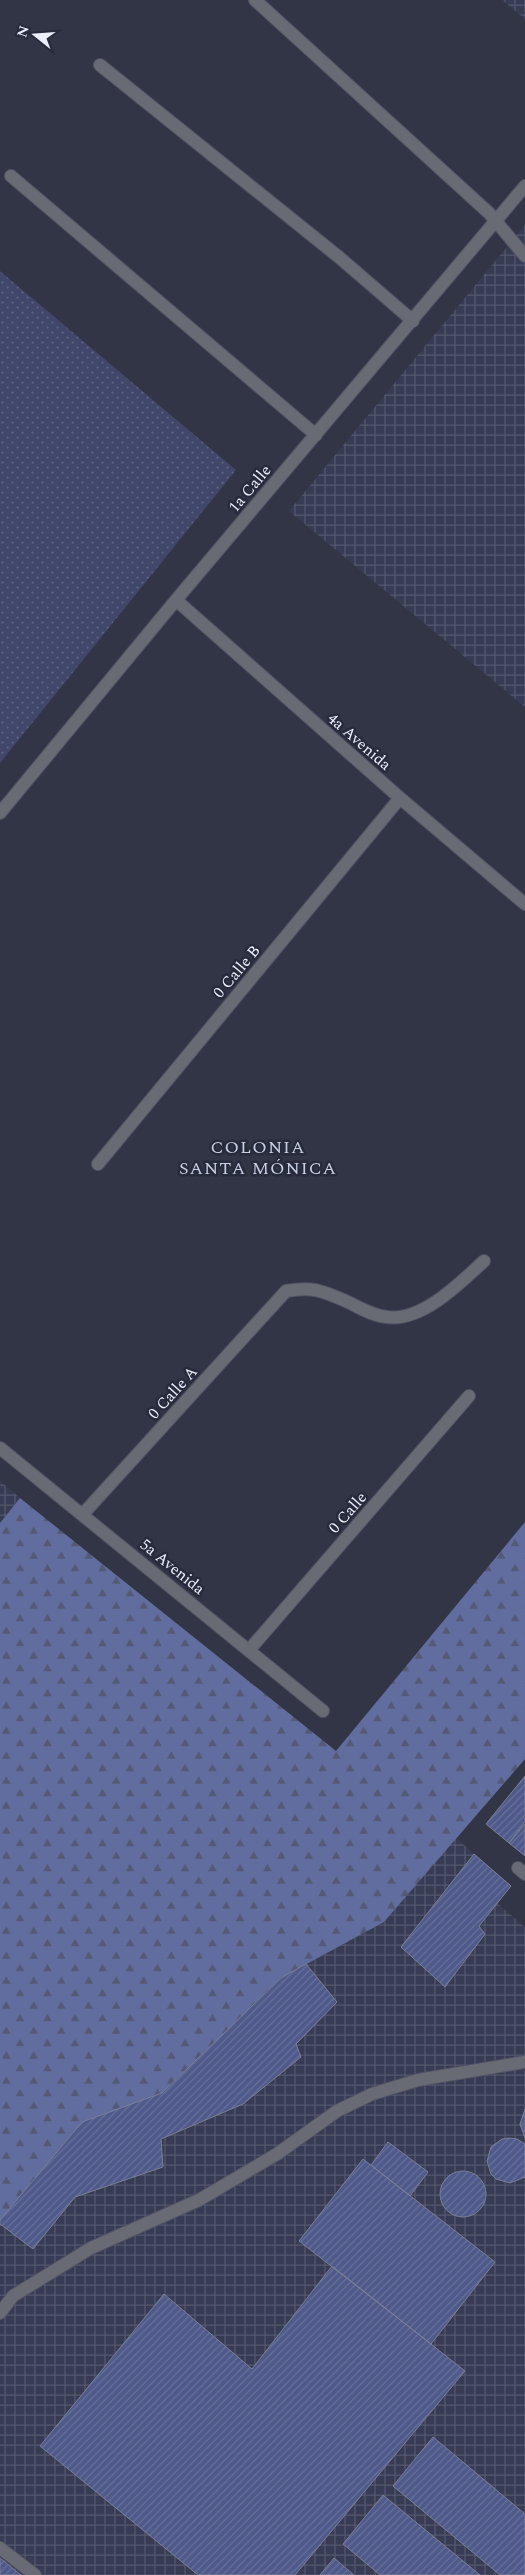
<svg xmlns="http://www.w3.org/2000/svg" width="525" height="2575" viewBox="0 0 525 2575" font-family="Spectral,serif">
  <defs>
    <pattern id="industrial-grid" width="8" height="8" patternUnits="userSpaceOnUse" patternTransform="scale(1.25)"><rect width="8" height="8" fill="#373c54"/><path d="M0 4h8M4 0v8" fill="none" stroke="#54586e"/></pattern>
    <pattern id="grass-dots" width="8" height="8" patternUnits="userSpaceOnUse" patternTransform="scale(1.25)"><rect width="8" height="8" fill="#40476a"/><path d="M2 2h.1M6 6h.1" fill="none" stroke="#5c6280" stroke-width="1.8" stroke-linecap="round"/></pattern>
    <pattern id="forest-firs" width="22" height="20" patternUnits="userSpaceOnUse" patternTransform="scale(1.25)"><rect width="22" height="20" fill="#626d9f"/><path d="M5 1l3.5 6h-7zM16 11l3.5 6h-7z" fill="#545a75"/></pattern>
    <pattern id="building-hatch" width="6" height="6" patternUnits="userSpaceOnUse" patternTransform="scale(1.25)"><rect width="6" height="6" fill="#4f598a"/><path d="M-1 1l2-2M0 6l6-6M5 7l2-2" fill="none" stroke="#68719b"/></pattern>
  </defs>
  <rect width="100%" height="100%" fill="#313546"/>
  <path fill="url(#industrial-grid)" d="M502 0H525V19Z
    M525 225V707L289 511Z
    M0 1481 20 1498 0 1523Z
    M456 1838 511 1886 497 1903 525 1927V2575H0V2220L162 2093 281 1978 384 1922Z"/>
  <path fill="url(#grass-dots)" d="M0 271 236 470 0 763Z"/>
  <path fill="url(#forest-firs)" d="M20 1498 336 1751 525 1522V1759L384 1922 281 1978 162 2093 0 2220V1523Z"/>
  <path fill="url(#building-hatch)" stroke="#7a7f93" d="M525 1776V1822L509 1843 486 1824Z
    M525 1824V1856L509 1843Z
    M474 1854 511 1886 479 1926 485 1934 445 1987 401 1947Z
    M306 1964 337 2002 296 2044 301 2057 243 2104 161 2139 163 2167 75 2197 33 2249 0 2224V2220L82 2122 162 2093 281 1978Z
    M525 2109V2138L520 2124Z
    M509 2138 517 2139 525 2144V2177L510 2183 496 2179 491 2174 487 2161 491 2147 502 2139Z
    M388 2142 428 2172 410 2196 371 2165Z
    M363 2159 495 2262 431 2344 299 2241Z
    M440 2194a23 23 0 1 1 46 0a23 23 0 1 1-46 0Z
    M332 2266 465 2371 295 2575H198L40 2446 164 2294 252 2369Z
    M433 2437 525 2514V2575H500L393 2486Z
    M383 2495 480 2575H380L343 2544Z
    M0 2558 21 2575H0Z
    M334 2558 354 2575H320Z"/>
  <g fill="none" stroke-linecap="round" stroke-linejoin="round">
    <defs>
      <path id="minor" d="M255 0 489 213 525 256
        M100 65 340 258 413 321
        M11 176 316 435
        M176 600 400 798 525 904
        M0 813 176 600 525 186
        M98 1164 400 798
        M0 1448 323 1711
        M83 1514 286 1291C313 1286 323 1291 348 1302 360 1308 373 1316 387 1317 422 1322 460 1283 484 1261
        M250 1649 469 1396
        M518 1868 525 1874
        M0 2313 13 2296 91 2248 199 2200 277 2154 337 2111 372 2094 418 2080 525 2062
        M0 2548 35 2575"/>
    </defs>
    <use href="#minor" stroke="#4f5363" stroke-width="14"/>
    <use href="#minor" stroke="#696b74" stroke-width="12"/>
  </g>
  <g text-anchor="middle" stroke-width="5" stroke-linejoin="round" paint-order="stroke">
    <g font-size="16" fill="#eceffb" stroke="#272b3c">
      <text transform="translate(249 488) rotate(-50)" y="6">1a Calle</text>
      <text transform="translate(360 741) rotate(41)" y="6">4a Avenida</text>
      <text transform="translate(236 971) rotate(-50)" y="6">0 Calle B</text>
      <text transform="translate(172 1392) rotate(-48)" y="6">0 Calle A</text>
      <text transform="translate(347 1512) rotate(-49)" y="6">0 Calle</text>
      <text transform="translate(173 1566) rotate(39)" y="6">5a Avenida</text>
    </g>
    <g font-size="18" letter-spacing="1" fill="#c8cee4" stroke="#272b3c">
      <text x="258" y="1153">COLONIA<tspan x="258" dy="21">SANTA MÓNICA</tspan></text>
    </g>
  </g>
  <g transform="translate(35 35) rotate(287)" stroke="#272b3c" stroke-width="4" paint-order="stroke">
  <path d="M0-4L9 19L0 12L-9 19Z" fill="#eceffb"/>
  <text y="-8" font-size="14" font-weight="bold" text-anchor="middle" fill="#eceffb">N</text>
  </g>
</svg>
